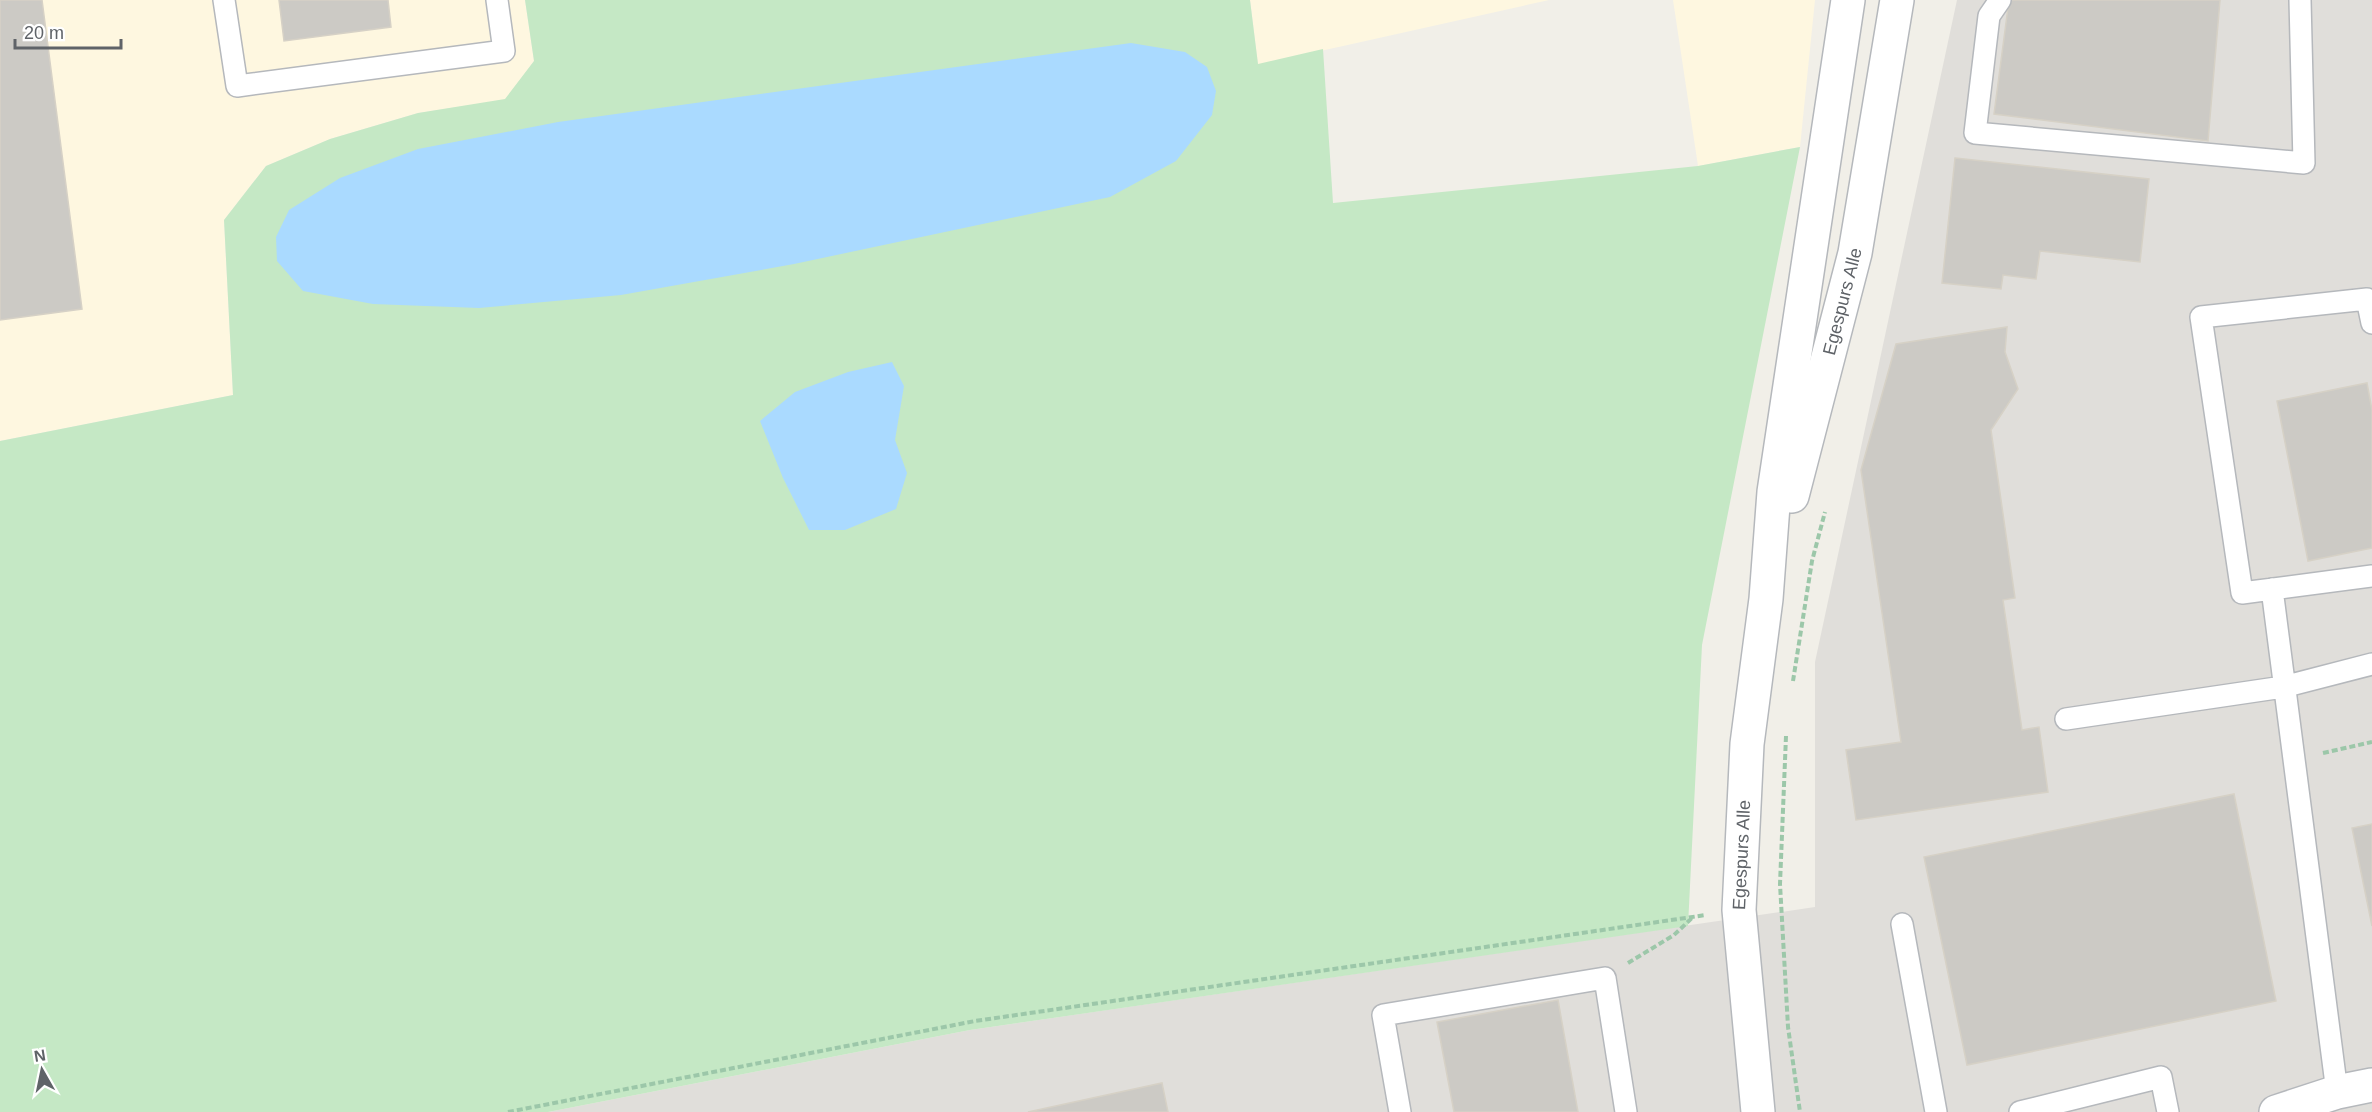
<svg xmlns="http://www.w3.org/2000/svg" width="2372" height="1112" viewBox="0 0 2372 1112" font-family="Arial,sans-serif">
  <rect width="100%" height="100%" fill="#f1efe8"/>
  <path fill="#fef7e0" d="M0 0H525L534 61 505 100 418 113 330 139 266 166 224 220 233 395 0 441Z
    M1250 0H1549L1258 65Z
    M1673 0H1815L1800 147 1698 166Z"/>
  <path fill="#e0deda" d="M1957 0H2372V1112H548L970 1030 1815 907V662Z"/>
  <path fill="#c5e8c5" d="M525 0H1250L1258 64 1323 49 1333 203 1698 166 1800 147 1702 645 1688 926 970 1030 548 1112H0V441L233 395 224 220 266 166 330 139 418 113 505 99 534 61Z"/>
  <path fill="#aadaff" d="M1131 43 1185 52 1207 67 1216 91 1212 115 1176 161 1110 197 794 264 621 295 479 308 373 304 303 291 277 261 276 237 289 210 340 178 418 149 558 122Z
    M892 362 904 386 895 440 907 473 896 509 845 530H809L783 478 760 421 795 392 848 372Z"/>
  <path fill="#cccac5" stroke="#d6d1c6" stroke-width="1.5" d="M0 0H42L82 309 0 320Z
    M279 0H388L391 27 284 41Z
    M2009 0H2220L2208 141 1994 114Z
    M1955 158 2149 179 2140 262 2040 251 2036 279 2003 275 2001 289 1942 283Z
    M2007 327 2005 352 2018 389 1991 430 2015 598 2003 600 2022 730 2039 727 2048 792 1856 820 1846 750 1901 742 1861 470 1896 344Z
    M2367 383 2372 410V548L2308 561 2277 401Z
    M2234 794 2276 1001 1967 1065 1924 857Z
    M2372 824V926L2352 828Z
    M1558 1000 1578 1112H1454L1437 1022Z
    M1162 1083 1168 1112H1028Z"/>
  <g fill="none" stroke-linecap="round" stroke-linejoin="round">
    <defs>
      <path id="service" d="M224 0 237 86 504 51 497 0
        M2000 0 1989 16 1975 133 2304 163 2300 0
        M2372 323 2367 299 2201 317 2242 593 2372 576
        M2272 589 2337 1092
        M2066 719 2283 687 2372 664
        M1902 924 1936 1112
        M1400 1112 1383 1015 1605 978 1626 1112
        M2020 1112 2161 1077 2168 1112"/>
      <path id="minor" d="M2276 1112 2337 1092 2372 1085"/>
      <g id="tertiary">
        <path id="s1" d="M1792 496 1855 253 1897 0"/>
        <path id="s2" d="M1758 1112 1739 910 1747 744 1766 599 1774 492 1848 0"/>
      </g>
    </defs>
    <use href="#service" stroke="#b5b8bc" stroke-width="24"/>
    <use href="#minor" stroke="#b5b8bc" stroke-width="36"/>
    <use href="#tertiary" stroke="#b5b8bc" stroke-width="36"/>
    <path stroke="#9cc7a9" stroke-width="4" stroke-dasharray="6 3" stroke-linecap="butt" d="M1793 681 1812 561 1825 512
      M1786 736 1780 884 1788 1027 1800 1112
      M2323 753 2372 742
      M1628 963 1674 935 1693 917
      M508 1112 975 1021 1706 915"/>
    <use href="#service" stroke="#fff" stroke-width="21"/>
    <use href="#minor" stroke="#fff" stroke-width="33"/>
    <use href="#tertiary" stroke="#fff" stroke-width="33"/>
  </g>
  <g text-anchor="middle" stroke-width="4.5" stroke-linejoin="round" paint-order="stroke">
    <g font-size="18" fill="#5f6368" stroke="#fff">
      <text dy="6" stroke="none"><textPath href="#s1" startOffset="201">Egespurs Alle</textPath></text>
      <text dy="6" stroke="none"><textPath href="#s2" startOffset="258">Egespurs Alle</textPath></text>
    </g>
  </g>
  <g transform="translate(42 1070) rotate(351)" stroke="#ffffff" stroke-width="4.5" paint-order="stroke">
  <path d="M0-4.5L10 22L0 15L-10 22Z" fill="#5f6368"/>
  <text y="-9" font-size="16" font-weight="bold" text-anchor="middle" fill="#5f6368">N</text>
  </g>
  <path d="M15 39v9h106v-9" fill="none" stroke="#5f6368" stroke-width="3"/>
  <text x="24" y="39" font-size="18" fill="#5f6368" stroke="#ffffff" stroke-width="4.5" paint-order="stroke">20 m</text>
</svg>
